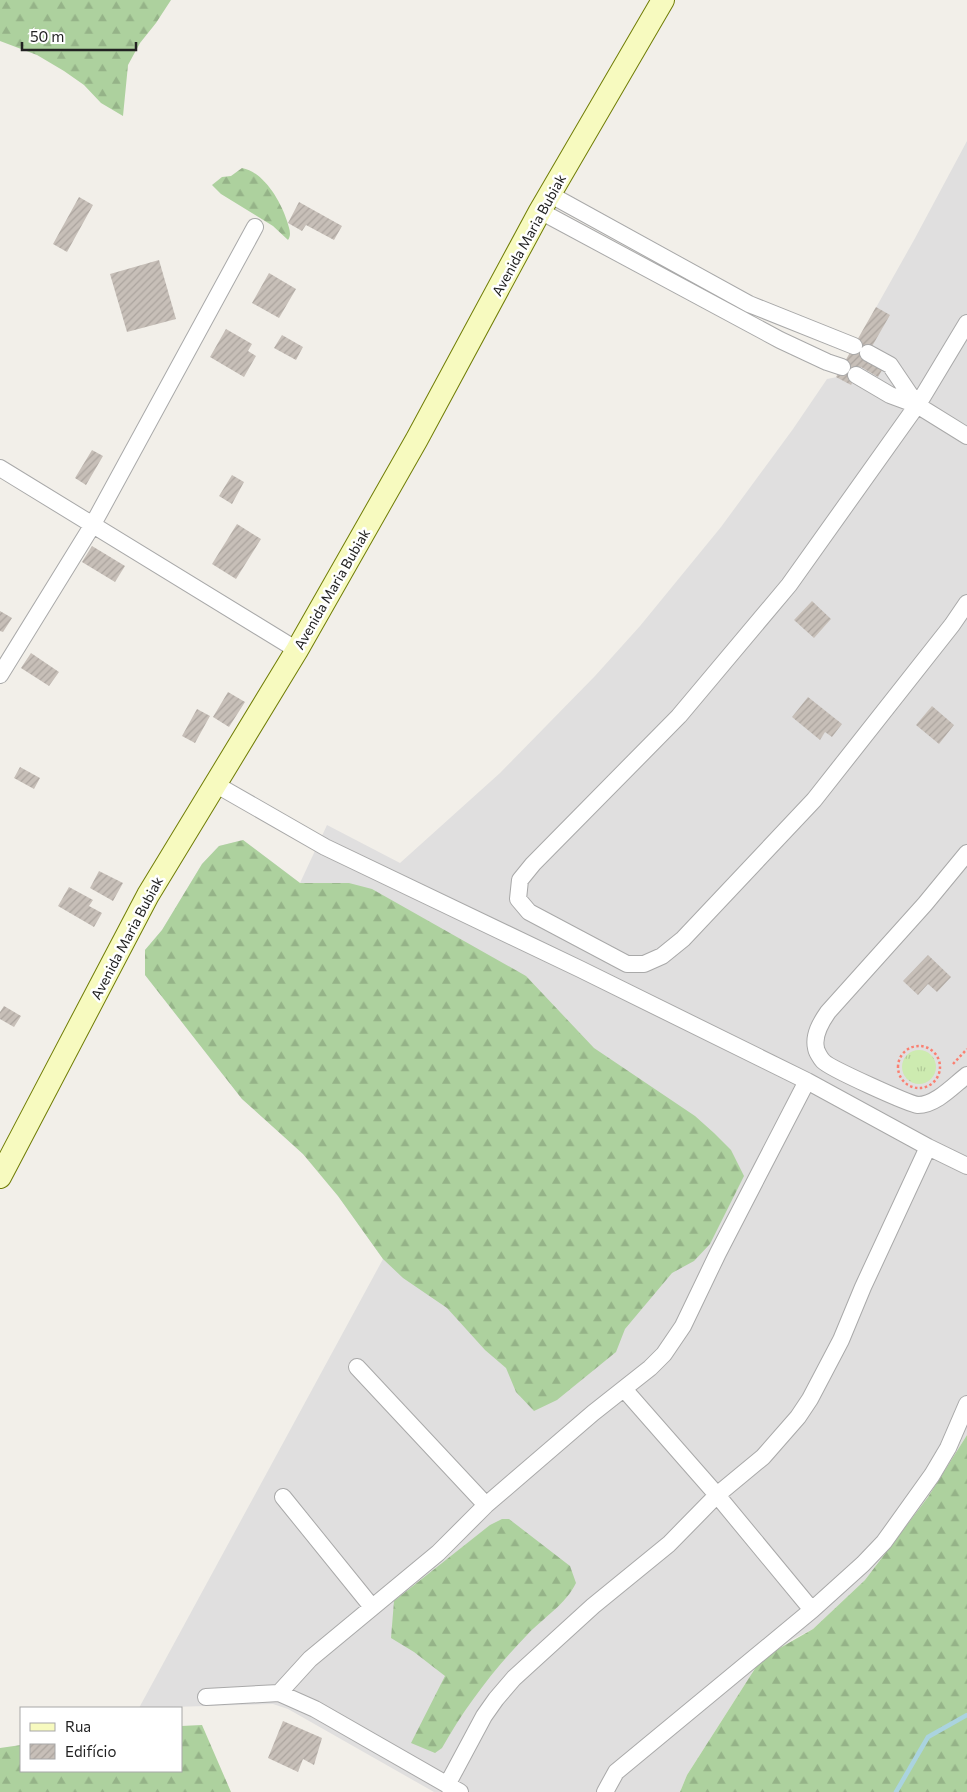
<svg xmlns="http://www.w3.org/2000/svg" width="967" height="1792" viewBox="0 0 967 1792" font-family="Commissioner,sans-serif">
  <defs>
    <pattern id="grass-tufts" width="24" height="20" patternUnits="userSpaceOnUse" patternTransform="scale(1.25)"><rect width="24" height="20" fill="#cdebb0"/><path d="M3 7l-1-3M5 7V3M7 7l1-3M15 17l-1-3M17 17v-4M19 17l1-3" fill="none" stroke="#b0c997"/></pattern>
    <pattern id="forest-firs" width="22" height="20" patternUnits="userSpaceOnUse" patternTransform="scale(1.25)"><rect width="22" height="20" fill="#add19e"/><path d="M5 1l3.5 6h-7zM16 11l3.5 6h-7z" fill="#95b388"/></pattern>
    <pattern id="building-hatch" width="6" height="6" patternUnits="userSpaceOnUse" patternTransform="scale(1.25)"><rect width="6" height="6" fill="#c7bfb8"/><path d="M-1 1l2-2M0 6l6-6M5 7l2-2" fill="none" stroke="#aba49e"/></pattern>
  </defs>
  <rect width="100%" height="100%" fill="#f2efe9"/>
  <path fill="#e0dfdf" d="M967 141V1435L928 1497 865 1580 813 1629 793 1639 756 1667 687 1775 680 1792H434L288 1709 273 1704 139 1708 383 1259 338 1196 303 1154 242 1099 145 975V950L162 930 202 864 219 846 243 840 300 883 327 825 400 863 500 773 595 676 640 626 721 527 793 429 827 379 837 377 914 240Z"/>
  <path fill="url(#grass-tufts)" d="M902 1067a17 17 0 1 1 34 0a17 17 0 1 1-34 0Z"/>
  <path fill="url(#forest-firs)" d="M0 0H171L156 23 140 43 128 65 123 116 101 103 84 85 64 71 37 55 0 41Z
    M242 168C264 172 281 202 287 221 289 228 292 234 288 240L273 226 221 194 212 185 222 177 231 176Z
    M243 840 300 883H349L372 889 526 976 594 1048 695 1116 714 1133 731 1150 744 1176 710 1244 694 1261 672 1273 625 1329 616 1352 557 1400 534 1411 516 1392 506 1368 485 1350 447 1308 403 1278 383 1259 338 1196 303 1154 242 1099 145 975V950L162 930 202 864 219 846Z
    M967 1435V1792H680L687 1775 756 1667 773 1652 813 1629 865 1580 928 1497Z
    M502 1519H509L570 1566 576 1583C566 1604 543 1618 527 1635 494 1669 465 1707 442 1748L435 1753 411 1743 445 1676 414 1652 391 1638 394 1601 490 1525Z
    M202 1725 231 1792H0V1748L21 1745V1771H181V1726Z"/>
  <g fill="none" stroke-linecap="round" stroke-linejoin="round">
    <path stroke="#aad3df" stroke-width="4.5" d="M896 1792 928 1737 967 1715"/>
  </g>
  <path fill="url(#building-hatch)" d="M79 197 93 205 67 252 53 244Z
    M299 202 342 226 334 240 306 225 302 231 288 223Z
    M159 260 176 319 127 332 110 274Z
    M269 273 296 289 279 318 252 303Z
    M876 307 890 315 867 355 885 365 878 377 861 367 851 385 836 377Z
    M226 329 252 344 248 351 256 356 244 377 210 357Z
    M282 335 303 347 296 360 274 348Z
    M92 450 103 456 86 485 75 478Z
    M232 475 244 482 232 504 219 496Z
    M237 524 261 539 236 579 212 564Z
    M92 546 125 566 115 582 82 562Z
    M812 601 831 619 814 638 794 620Z
    M0 611 12 618 3 632 0 631Z
    M31 653 59 672 49 686 21 668Z
    M228 692 245 702 229 727 213 717Z
    M808 697 842 724 832 737 825 732 820 740 792 717Z
    M932 706 954 725 939 744 916 725Z
    M197 709 210 716 195 743 182 736Z
    M20 767 40 778 34 789 14 778Z
    M99 871 123 883 113 901 90 888Z
    M69 887 93 900 89 906 102 913 94 927 58 906Z
    M928 955 951 977 937 992 928 984 918 995 903 981Z
    M4 1006 21 1016 14 1027 0 1019V1012Z
    M283 1721 322 1738 314 1765 303 1759 298 1772 268 1758Z"/>
  <g fill="none" stroke-linecap="round" stroke-linejoin="round">
    <defs>
      <path id="street" d="M551 195 749 304 854 346
        M540 211 780 340 827 362 842 367
        M967 323 920 401 789 585 679 716 533 864 520 880 518 899 529 912 627 964H644L662 956 683 939 814 800 952 625 967 603
        M868 353 890 365 917 405
        M856 375 890 395 917 405 967 436
        M0 468 297 650
        M0 675 92 526 255 227
        M215 784 325 847 580 969 807 1081 928 1147 967 1166
        M967 853 925 904 828 1012C821 1022 813 1035 816 1048 816 1051 821 1059 823 1061 829 1068 909 1104 918 1105 936 1105 954 1085 967 1075
        M357 1367 486 1505
        M624 1389 717 1495 812 1610
        M283 1497 372 1607
        M279 1693 310 1659 438 1553 486 1505 593 1413 650 1368 664 1354 683 1326 718 1253 807 1081
        M206 1697 279 1693 315 1709 460 1792
        M447 1785 484 1716 496 1699 514 1678 593 1606 669 1544 717 1495 763 1457 798 1417 810 1399 841 1340 863 1287 928 1147
        M605 1792 616 1772 812 1610 863 1564 884 1542 932 1475 948 1448 967 1404"/>
      <path id="secondary" d="M0 1177 148 895 297 650 417 439 540 211 663 0"/>
    </defs>
    <use href="#street" stroke="#a9a9a9" stroke-width="18"/>
    <use href="#secondary" stroke="#707d05" stroke-width="24"/>
    <path stroke="#fa8072" stroke-width="2.5" stroke-dasharray="2.5 2.5" stroke-linecap="butt" d="M898 1067a21 21 0 1 1 42 0a21 21 0 1 1-42 0Z
      M953 1064 967 1049"/>
    <use href="#street" stroke="#fff" stroke-width="16"/>
    <use href="#secondary" stroke="#f7fabf" stroke-width="22"/>
  </g>
  <g text-anchor="middle" stroke-width="5" stroke-linejoin="round" paint-order="stroke">
    <g font-size="14" fill="#222" stroke="#fff">
      <text transform="translate(529 235) rotate(-61)" y="5">Avenida Maria Bubiak</text>
      <text transform="translate(332 589) rotate(-60)" y="5">Avenida Maria Bubiak</text>
      <text transform="translate(127 938) rotate(-62)" y="5">Avenida Maria Bubiak</text>
    </g>
  </g>
  <rect x="20" y="1707" width="162" height="65" fill="#ffffff" stroke="#a7a7a7"/>
  <rect x="30" y="1723" width="25" height="8" fill="#f7fabf" stroke="#a7a7a7"/>
  <text x="65" y="1732" font-size="15" fill="#222222">Rua</text>
  <rect x="30" y="1744" width="25" height="15" fill="url(#building-hatch)" stroke="#a7a7a7"/>
  <text x="65" y="1757" font-size="15" fill="#222222">Edifício</text>
  <path d="M22 42v8h114v-8" fill="none" stroke="#222222" stroke-width="2.5"/>
  <text x="30" y="42" font-size="15" fill="#222222" stroke="#ffffff" stroke-width="4" paint-order="stroke">50 m</text>
</svg>
